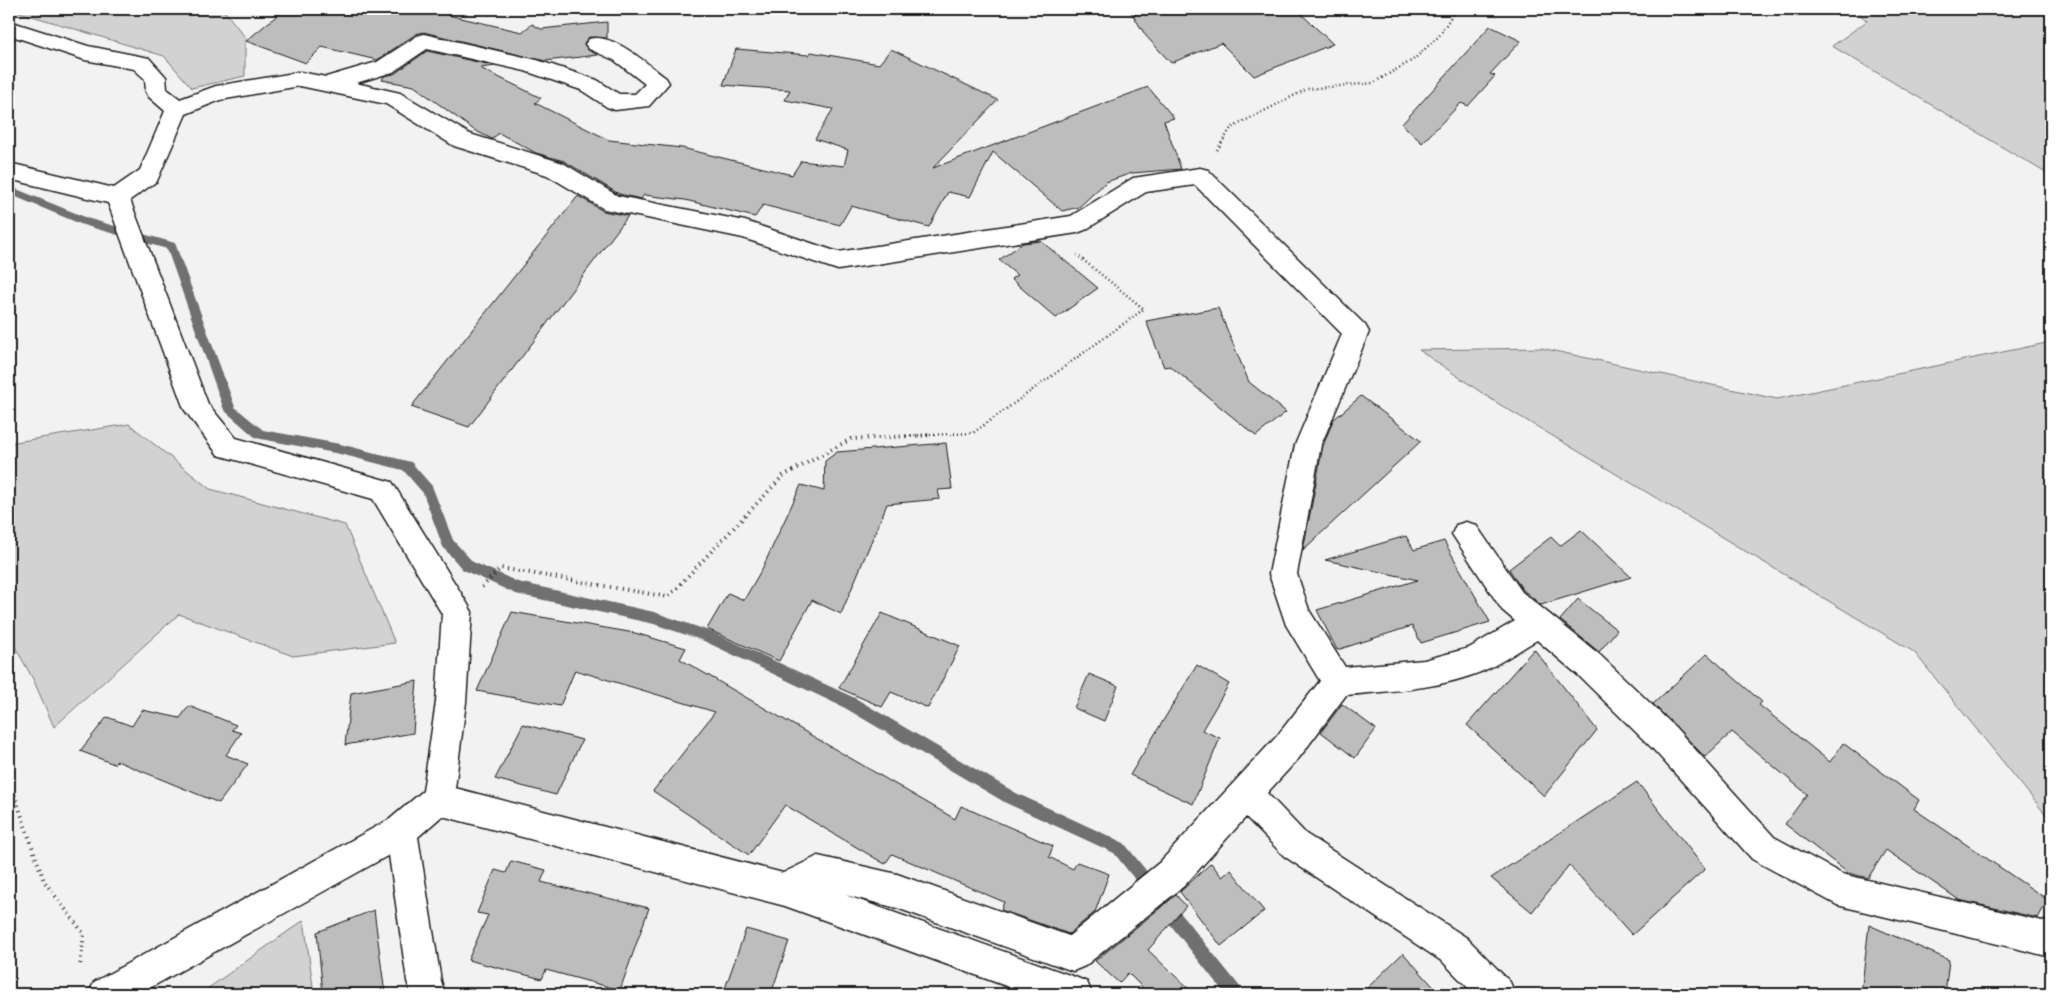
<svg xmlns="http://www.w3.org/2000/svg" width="2060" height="1003" viewBox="0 0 2060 1003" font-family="'Comic Neue',sans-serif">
  <rect width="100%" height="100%" fill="#f2f2f2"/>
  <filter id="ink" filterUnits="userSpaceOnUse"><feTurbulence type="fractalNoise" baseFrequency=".02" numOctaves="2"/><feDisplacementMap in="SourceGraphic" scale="10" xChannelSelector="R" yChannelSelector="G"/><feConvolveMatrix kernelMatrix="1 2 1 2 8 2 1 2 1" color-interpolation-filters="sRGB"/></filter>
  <g filter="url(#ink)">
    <path fill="#d2d2d2" stroke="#777" d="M9 9H223L245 37V76L192 88 164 56Z
      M1854 9H2051V176L1832 46 1867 21Z
      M2051 342V821L1914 652 1494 401 1419 350 1541 348 1777 399Z
      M129 424 210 489 345 525 395 643 293 656 179 614 54 727 33 679 9 636V443Z
      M304 920 314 994H200Z"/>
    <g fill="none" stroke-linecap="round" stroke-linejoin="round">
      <path fill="#707070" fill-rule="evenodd" d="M9 186 90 219 175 243 235 407 263 430 340 444 411 462 432 486 453 540 473 562 518 582 654 612 712 632 855 698 1016 793 1124 843 1241 988 1243 994H1225L1114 853 1006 803 845 708 704 641 654 624 516 594 463 570 443 547 423 493 403 470 340 454 256 438 224 410 167 249 83 225 9 194Z"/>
    </g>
    <path fill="#bdbdbd" stroke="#1c1c1c" d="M285 9H422L522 32 532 24 541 29 607 22V38L589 37 584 43 588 50 598 55 545 61 423 32 416 34 377 60 322 47 306 63 246 41Z
      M1129 9H1296L1333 44 1254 76 1221 43 1171 63 1146 36Z
      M1490 26 1521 41 1490 74 1495 76 1468 106 1461 103 1422 143 1402 124Z
      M736 49 809 55 811 52 879 64 891 49 998 100 933 168 1148 87 1174 118 1164 121 1181 169 1132 173 1106 182 1079 207 1062 211 993 152 970 197 948 192 929 227 851 206 840 225 763 205 755 217 685 200 644 195 641 199 619 194 564 161 536 153 499 133 492 139 474 130 414 86 382 80 384 76 394 74 427 51 496 66 480 68 541 98 535 103 609 140 682 148 792 175 801 161 844 166 848 150 815 139 833 109 785 100 790 90 723 85Z
      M578 196 603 211 628 216 469 427 411 407Z
      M1041 241 1098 288 1056 318 1011 279 1017 275 999 260 1023 243Z
      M1218 308 1249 382 1286 412 1256 436 1170 366 1164 367 1146 321Z
      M1361 396 1421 441 1303 550 1323 446 1333 420Z
      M946 443 952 489 938 490 940 499 887 504 841 614 812 600 779 661 707 629 728 593 744 600 763 567 801 485 824 491 825 461 837 452Z
      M1581 530 1631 577 1541 605 1522 589 1509 569 1551 537 1560 546Z
      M1406 536 1414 550 1444 541 1490 622 1421 643 1412 626 1337 650 1317 610 1418 580 1325 560Z
      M1578 599 1617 630 1599 652 1560 620Z
      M512 612 635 633 686 648 680 659 955 819 961 806 1053 846 1049 857 1073 869 1077 862 1109 874 1095 912 1069 934 1001 910 1004 902 892 854 885 864 785 805 749 855 653 791 715 712 575 670 560 706 477 691Z
      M882 613 960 646 928 708 891 692 882 707 839 688Z
      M1534 649 1597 730 1544 796 1467 725Z
      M1707 654 1762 702 1759 705 1830 762 1843 743 1919 800 1914 809 2048 900 2038 918 1959 900 1886 850 1868 878 1848 873 1785 824 1807 794 1732 732 1705 757 1653 704Z
      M1197 665 1229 684 1202 730 1220 738 1193 804 1130 775Z
      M1089 674 1118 686 1104 721 1074 708Z
      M417 681 413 733 345 745 351 693Z
      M1342 704 1376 729 1355 758 1321 732Z
      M189 706 236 725 232 730 241 733 226 755 248 764 219 803 117 761 114 764 80 751 107 717 132 726 142 710 180 718Z
      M523 724 582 740 556 795 495 779Z
      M1637 782 1705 869 1632 935 1569 865 1532 912 1491 878Z
      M511 861 546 870 541 882 649 908 620 990 546 970 542 979 468 960 488 915 477 913 495 870 506 873Z
      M1211 863 1222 877 1231 870 1264 911 1221 946 1180 892Z
      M1176 895 1186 906 1148 950 1194 994H1149L1128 973 1119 983 1095 961Z
      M374 910 385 994H323L317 932Z
      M1869 925 1949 960 1945 994H1861Z
      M746 929 789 941 771 994H723Z
      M1403 953 1440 994H1361Z"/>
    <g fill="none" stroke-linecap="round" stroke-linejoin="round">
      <defs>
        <path id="minor" d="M9 21 88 46 149 58 166 77 167 89 180 99 216 86 300 72 326 77 377 62 417 36 424 34 537 60 597 80 619 94H635L645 84 614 60 589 49 585 44 589 39C613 32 647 64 666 78L669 83 649 106 615 110 607 107 581 90 525 71 427 49 393 72 356 83 400 93 470 134 563 163 618 196 745 221 838 252 1071 216 1133 178 1200 168 1208 170 1365 325 1369 332 1321 445 1297 574 1309 610 1345 667 1424 660 1469 648 1515 621 1502 610 1452 534 1456 525 1466 522 1476 525 1522 592 1600 655 1675 727 1774 837 1842 874 2051 923V957L1837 905 1752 859 1653 749 1578 675 1537 640C1519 650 1502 663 1483 671 1439 689 1392 691 1346 695L1299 758 1267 793 1306 834 1467 938 1510 982 1515 994H1474L1443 962 1284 856 1246 817 1184 886 1085 966 1073 971 897 908 845 895 1075 977 1087 982 1092 994H1028L785 906 442 816 418 837 441 981 445 994H411L407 981 389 855 139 994H89L94 982 390 819 423 791 436 702 442 614 373 499 218 455 184 409 108 203 9 179V163L114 188 140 170 165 111 149 97 146 92 145 79 134 69 85 60 9 35ZM300 86 386 104 454 146 547 175 604 209 743 238 838 270 1077 233 1085 230 1146 192 1195 185 1342 334 1295 445 1269 574 1286 625 1320 681 1277 736 1160 862 1069 936 897 874 818 856 783 873 455 788 466 702 472 612 467 603 392 482 236 438 208 404 130 200 157 181 186 114 220 100Z"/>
      </defs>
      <use href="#minor" stroke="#1c1c1c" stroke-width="3"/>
      <path stroke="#1c1c1c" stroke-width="2.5" stroke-dasharray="1 3" stroke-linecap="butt" d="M1752 9 1797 15 1825 9
        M1217 150 1231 128 1307 89 1373 83 1413 60 1439 36 1456 9
        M906 436 973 433 1144 309 1077 255"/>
      <path stroke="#1c1c1c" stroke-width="4" stroke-dasharray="1 4.5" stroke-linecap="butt" d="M482 587 501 568 668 597 783 476 851 439 931 435
        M9 779 44 881 84 934 80 966"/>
      <use href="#minor" fill="#fff" fill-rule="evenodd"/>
    </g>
  </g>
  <rect width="2060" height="1003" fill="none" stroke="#fff" stroke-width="30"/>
  <rect x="15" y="15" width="2030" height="973" fill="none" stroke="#1c1c1c" stroke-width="2" filter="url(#ink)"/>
</svg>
